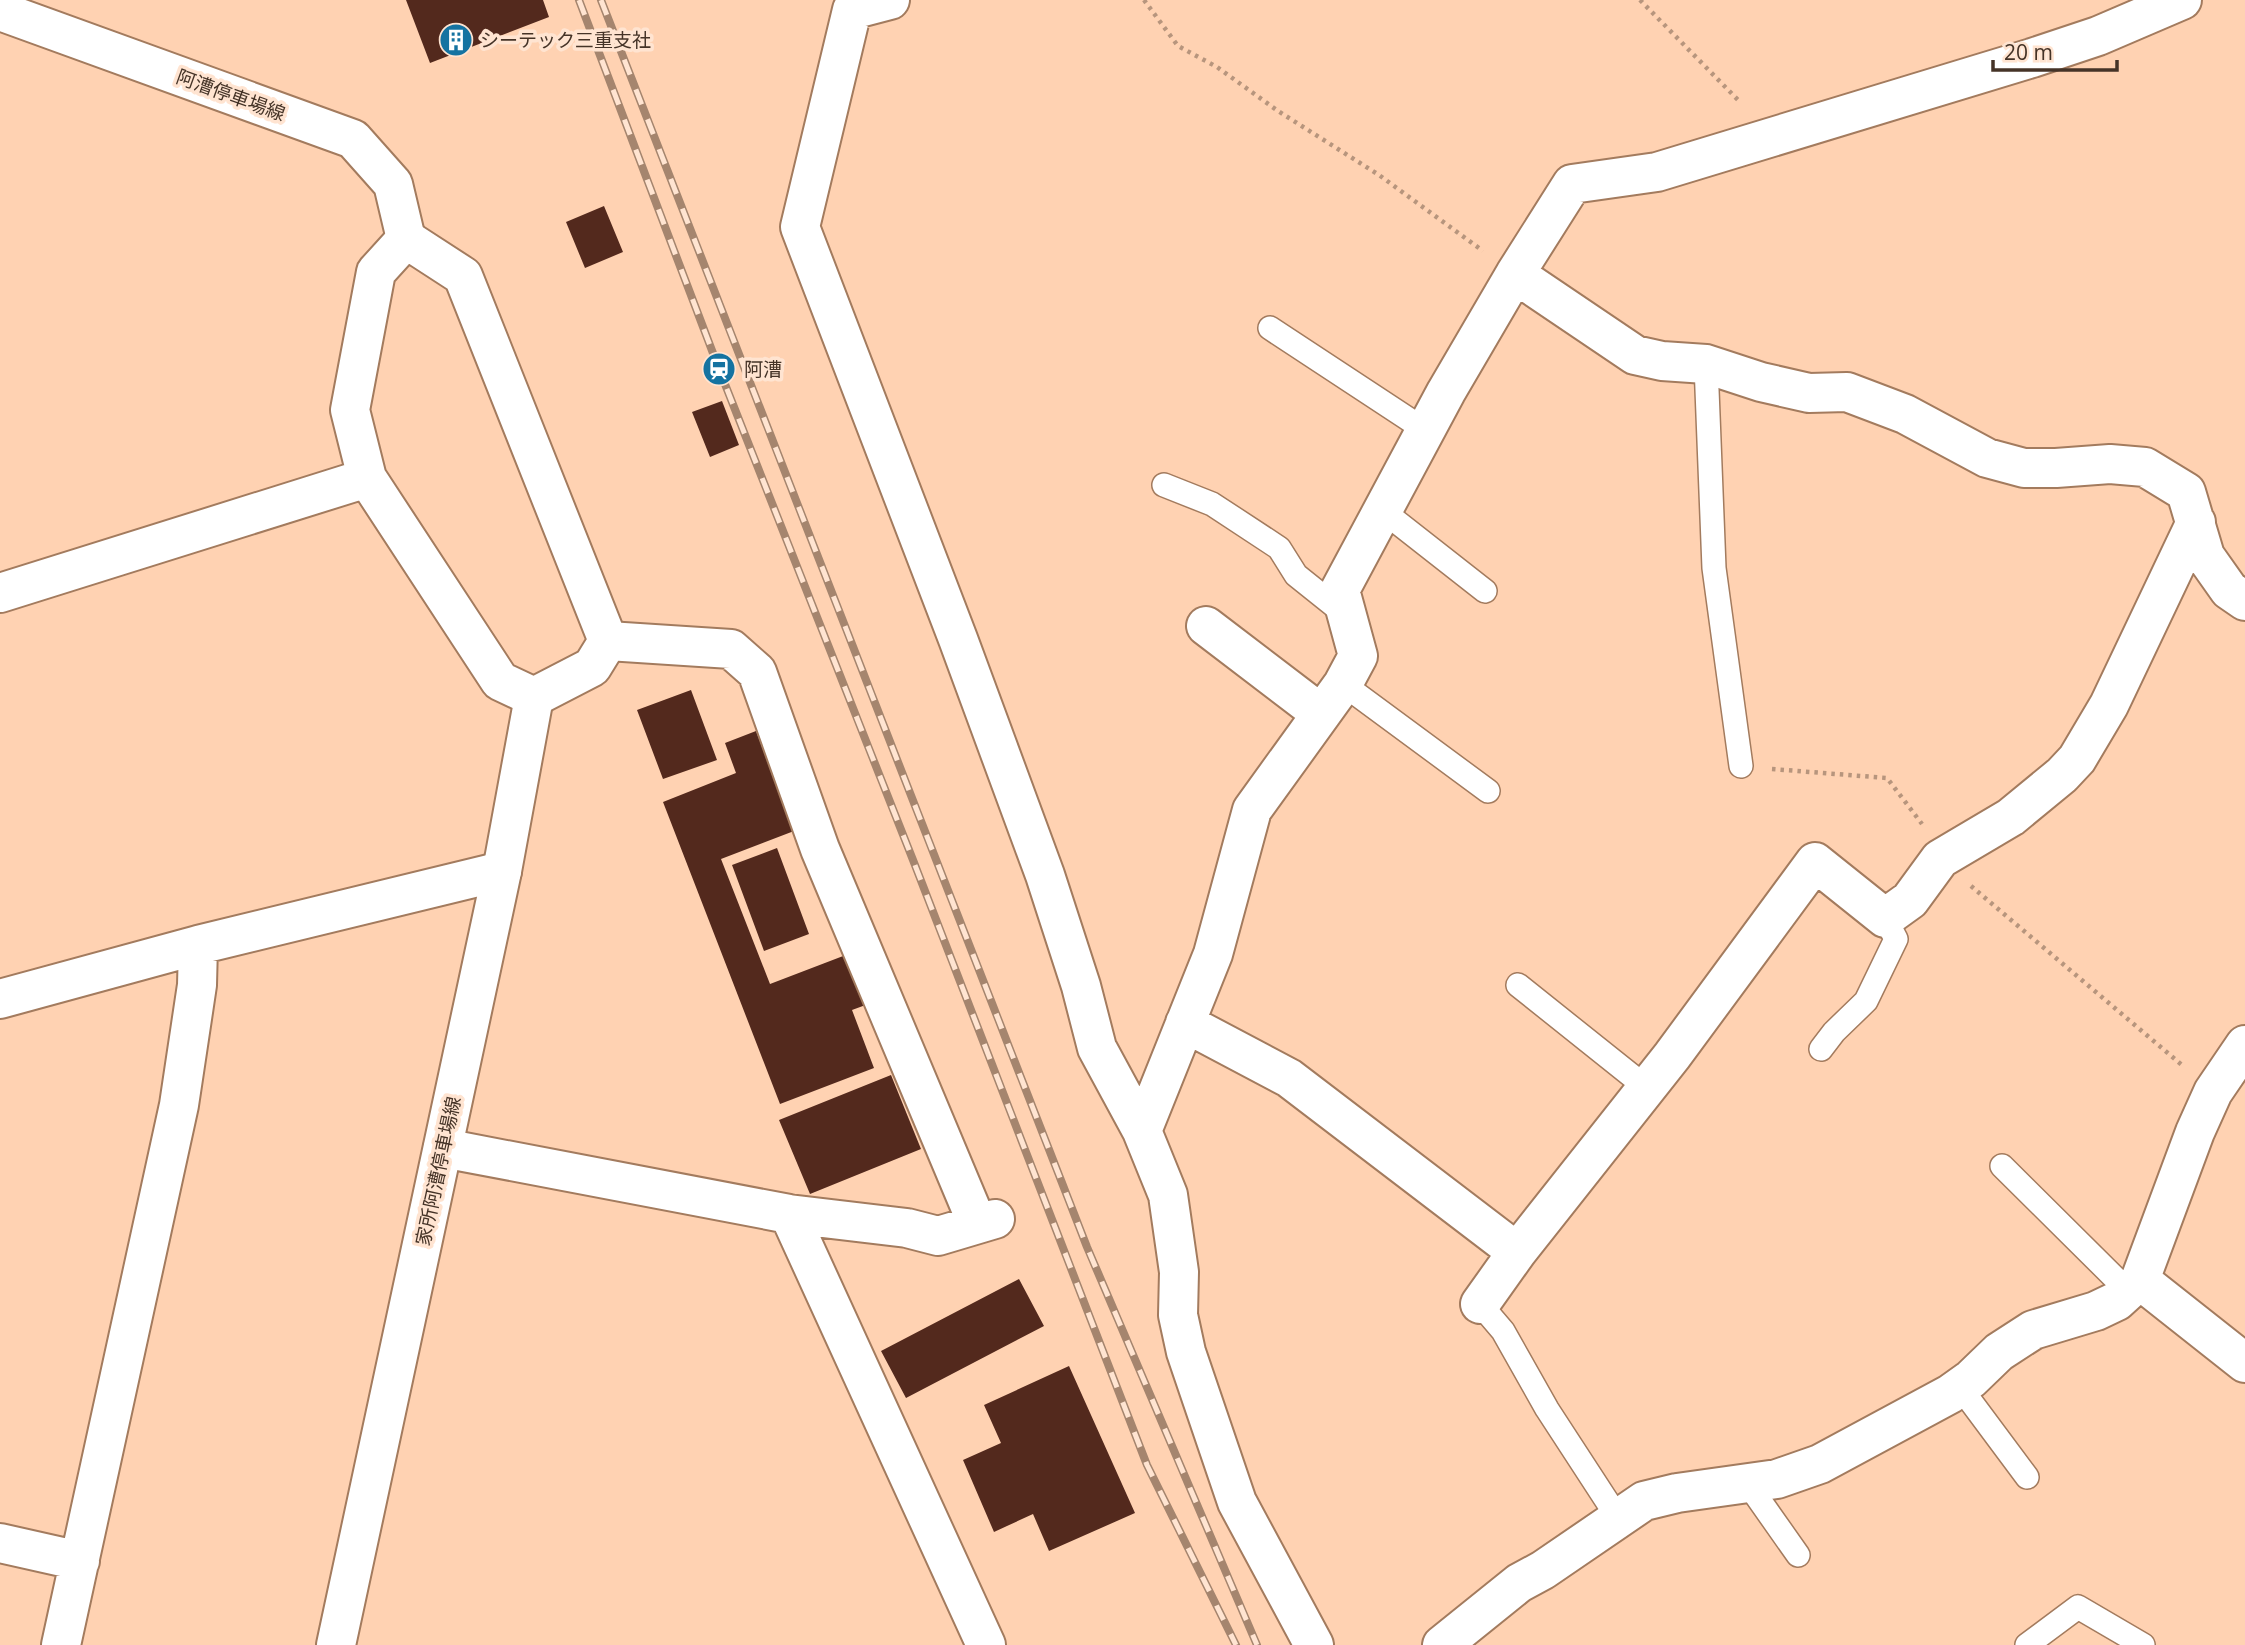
<svg xmlns="http://www.w3.org/2000/svg" width="2245" height="1645" viewBox="0 0 2245 1645" font-family="'Open Sans','Noto Sans JP',sans-serif">
  <rect width="100%" height="100%" fill="#ffd2b2"/>
  <path fill="#53291d" d="M406 0H543L549 17 430 63Z
    M604 206 623 252 585 268 566 222Z
    M722 401 739 445 710 457 692 412Z
    M691 690 717 760 663 779 637 710Z
    M756 731 794 831 721 859 770 984 851 953 871 1003 852 1010 874 1068 780 1104 663 802 736 773 725 743Z
    M777 848 809 934 764 951 732 865Z
    M891 1075 921 1149 810 1194 779 1120Z
    M1019 1279 1044 1326 906 1398 881 1351Z
    M1069 1366 1135 1513 1049 1551 1033 1514 994 1532 963 1460 1001 1443 984 1405Z"/>
  <g fill="none" stroke-linecap="round" stroke-linejoin="round">
    <defs>
      <path id="service" d="M1270 328 1425 430
        M1706 364 1714 568 1741 766
        M1164 485 1212 504 1279 548 1296 575 1346 615
        M1383 511 1485 591
        M1343 684 1488 791
        M1518 985 1647 1088
        M1821 1049 1834 1032 1866 1001 1896 939 1885 918
        M2002 1166 2128 1291
        M1480 1304 1503 1331 1547 1409 1618 1518
        M1960 1387 2027 1477
        M1748 1484 1798 1555
        M2027 1645 2078 1607 2143 1645"/>
      <path id="minor" d="M890 0 852 10 800 227 958 639 1045 875 1081 986 1097 1048 1142 1131 1168 1195 1179 1272 1178 1315 1186 1352 1237 1502 1314 1645
        M1515 274 1635 355 1662 361 1706 364 1761 382 1809 393 1847 392 1905 414 1987 458 2024 468H2056L2110 464 2145 467 2186 492 2205 556 2229 590 2245 601
        M1206 626 1320 713
        M608 641 731 649 757 672 820 849 977 1223
        M0 999 198 945 502 871
        M1185 1023 1289 1078 1517 1252
        M1142 1131 1213 954 1252 810 1343 684 1358 656 1340 590 1446 392 1515 274 1572 184 1657 172 2032 58 2098 36 2182 0
        M443 1148 789 1214 907 1228 938 1236 995 1219
        M789 1214 986 1645
        M2140 1280 2245 1363
        M1480 1304 1517 1252 1672 1056 1815 862 1885 918 1910 900 1940 859 2011 817 2062 775 2077 759 2109 705 2196 522
        M0 1543 80 1561
        M61 1645 179 1105 197 985 198 945
        M1442 1645 1519 1583 1543 1570 1644 1501 1677 1493 1777 1479 1820 1464 1950 1394 1971 1379 1999 1352 2033 1330 2096 1311 2117 1301 2140 1280 2195 1132 2213 1092 2245 1045"/>
      <path id="tertiary" d="M406 239 463 276 608 641 592 667 534 697 500 681 367 478 350 410 376 272Z
        M0 593 367 478"/>
      <path id="secondary" d="M0 11 353 139 393 184 406 239
        M336 1645 502 871 534 697"/>
    </defs>
    <use href="#service" stroke="#a37b5e" stroke-width="26"/>
    <use href="#minor" stroke="#a37b5e" stroke-width="42"/>
    <use href="#tertiary" stroke="#a37b5e" stroke-width="42"/>
    <use href="#secondary" stroke="#a37b5e" stroke-width="42"/>
    <path stroke="#b7957d" stroke-width="4.5" stroke-dasharray="3.5 5" stroke-linecap="butt" d="M1144 0 1178 46 1217 67 1278 111 1379 175 1483 251
      M1640 0 1741 103
      M1772 769 1887 778 1922 824
      M1971 886 2183 1066"/>
    <use href="#service" stroke="#fff" stroke-width="23"/>
    <use href="#minor" stroke="#fff" stroke-width="38"/>
    <use href="#tertiary" stroke="#fff" stroke-width="38"/>
    <use href="#secondary" stroke="#fff" stroke-width="38"/>
    <defs>
      <path id="rail" d="M579 0 719 369 913 860 1147 1465 1236 1645
        M601 0 1087 1247 1257 1645"/>
    </defs>
    <use href="#rail" stroke="#a5856e" stroke-width="8"/>
    <use href="#rail" stroke="#ffe4d1" stroke-width="5" stroke-dasharray="16" stroke-linecap="butt"/>
  </g>
  <defs>
    <symbol id="building-disc" viewBox="-11 -11 22 22"><circle r="9.5" fill="#1573a1" stroke="#ffe4d1"/><path d="M-4-6H4V6H1V3H-1V6H-4ZM-2.5-4.3h1.7v1.8h-1.7ZM.8-4.3h1.7v1.8H.8ZM-2.5-1h1.7V.8h-1.7ZM.8-1h1.7V.8H.8Z" fill="#fff"/></symbol>
    <symbol id="station-disc" viewBox="-11 -11 22 22"><circle r="9.5" fill="#1573a1" stroke="#ffe4d1"/><path d="M-3-6H3Q5-6 5-4V2Q5 4 3 4L4.5 6H3L1.5 4h-3L-3 6H-4.5L-3 4Q-5 4-5 2V-4Q-5-6-3-6ZM-3.5-4v3h7v-3ZM-3.5 1v1.5H-2V1ZM2 1v1.5H3.5V1Z" fill="#fff"/></symbol>
  </defs>
  <g fill-rule="evenodd">
    <use href="#building-disc" x="437" y="21" width="38" height="38"/>
    <use href="#station-disc" x="700" y="350" width="38" height="38"/>
  </g>
  <g text-anchor="middle" stroke-width="7" stroke-linejoin="round" paint-order="stroke">
    <g font-size="19" fill="#453327" stroke="#ffe4d1" text-anchor="start">
      <text x="480" y="47">シーテック三重支社</text>
      <text x="744" y="376">阿漕</text>
    </g>
    <g font-size="19" fill="#453327" stroke="#ffe4d1">
      <text transform="translate(231 95) rotate(20)" y="7">阿漕停車場線</text>
      <text transform="translate(438 1171) rotate(-78)" y="7">家所阿漕停車場線</text>
    </g>
  </g>
  <path d="M1993 60v10h124v-10" fill="none" stroke="#453327" stroke-width="3.5"/>
  <text x="2004" y="60" font-size="21" fill="#453327" stroke="#ffe4d1" stroke-width="5" paint-order="stroke">20 m</text>
</svg>
